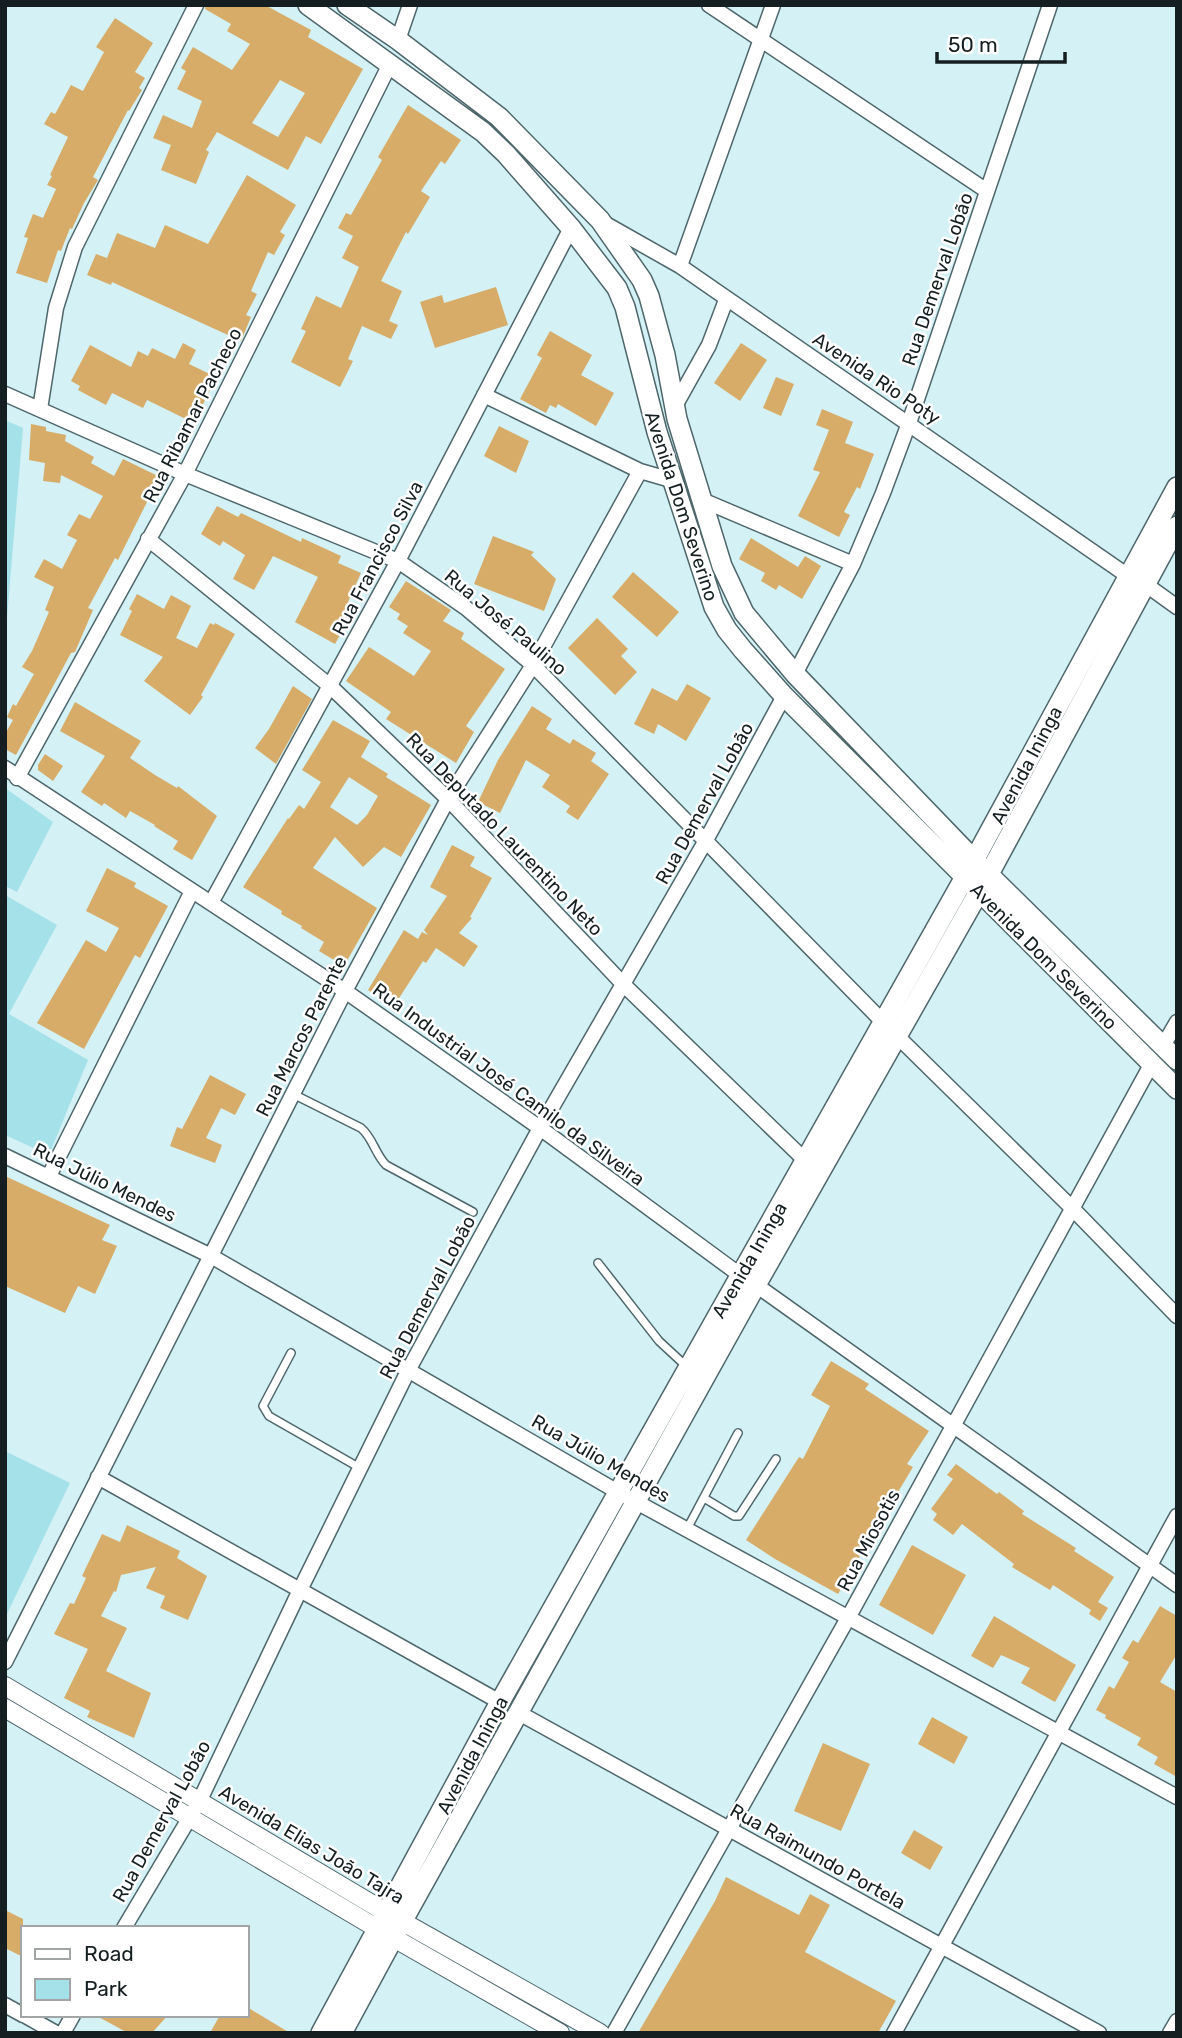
<svg xmlns="http://www.w3.org/2000/svg" width="1182" height="2038" viewBox="0 0 1182 2038" font-family="Rubik,sans-serif">
  <rect width="100%" height="100%" fill="#d4f1f5"/>
  <path fill="#a5e1e9" d="M5 420 23 428 5 641Z
    M5 788 53 822 17 892 5 886Z
    M5 895 57 925 9 1014 88 1060 49 1155 5 1135Z
    M5 1451 70 1483 5 1618Z"/>
  <path fill="#d7ac68" fill-rule="evenodd" d="M206 5H265L311 30 308 37 363 69 321 144 306 136 288 170 217 132 206 150 209 152 196 184 161 170 171 145 153 138 163 115 192 128 202 101 177 89 186 71 181 68 193 47 232 70 250 44 227 31 231 24 205 9ZM280 80 305 93 278 137 252 123Z
    M115 18 153 43 135 72 145 78 139 88 142 90 129 111 128 110 93 177 98 180 84 203 72 229 70 228 61 251 58 250 47 283 16 273 28 238 24 237 33 214 43 218 56 189 47 185 52 176 50 175 68 137 44 124 51 112 55 114 71 85 83 91 104 52 96 47Z
    M408 105 461 140 445 164 441 161 421 191 430 197 408 234 406 232 381 281 402 291 389 321 398 325 391 339 362 326 348 359 353 361 340 387 291 362 306 331 301 329 316 296 341 308 359 267 342 258 353 236 338 228 346 213 351 215 382 160 378 157Z
    M247 175 296 205 280 232 285 235 274 255 268 252 251 291 257 294 246 315 251 317 241 341 112 282 111 285 87 275 96 254 107 258 117 233 155 248 165 225 208 244Z
    M496 287 508 325 435 348 420 302 442 295 444 303Z
    M550 331 592 355 581 375 614 393 596 426 558 404 556 408 550 405 546 413 520 399 542 358 537 355Z
    M183 343 196 350 189 364 216 377 194 423 147 400 143 408 112 393 106 405 78 390 80 386 71 381 90 345 131 367 138 351 148 356 152 348 175 359Z
    M741 343 767 360 740 401 714 383Z
    M776 377 794 384 781 416 763 408Z
    M822 409 853 422 845 443 874 454 860 489 857 487 844 512 850 515 839 537 798 516 820 472 813 470 829 430 816 425Z
    M31 424 46 427V431L66 435 65 441 94 457 91 463 114 476 123 459 164 479 155 496 151 494 118 560 115 558 88 608 93 610 75 652 71 653 16 755 5 749V734L13 720 7 717 13 704 16 706 34 674 22 667 32 651 49 612 45 610 54 587 34 577 44 559 62 569 77 540 67 535 79 514 90 519 103 496 61 475 60 483 43 481 45 463 29 460Z
    M499 426 529 441 516 473 484 456Z
    M217 506 238 517 241 513 301 542 302 538 341 556 338 563 361 573 348 602 356 606 335 644 295 622 318 577 273 556 254 590 233 579 245 555 223 541 220 546 201 534Z
    M493 536 534 552 531 555 556 579 544 611 474 584Z
    M751 538 798 567 805 556 821 566 802 599 779 585 776 590 761 581 765 573 739 559Z
    M633 572 679 612 657 637 612 597Z
    M406 581 451 610 443 621 464 633 461 639 505 669 466 726 474 732 456 763 386 719 391 712 346 681 369 647 414 676 431 651 403 633 408 626 397 619 400 614 389 607Z
    M137 594 164 609 171 595 191 606 176 638 197 648 210 623 214 625 215 623 235 634 201 695 203 697 190 715 144 681 163 657 120 635 132 611 129 609Z
    M597 618 628 649 621 656 637 672 615 695 568 648Z
    M687 684 711 698 686 741 658 724 654 734 634 724 652 688 677 701Z
    M293 686 312 699 276 764 255 748 269 729Z
    M75 702 141 741 130 758 155 775 177 788 178 786 217 816 192 860 173 849 178 841 154 826 155 825 130 811 126 818 104 803 102 806 81 792 105 756 60 731Z
    M532 706 552 719 546 729 570 744 573 739 596 753 591 761 609 774 578 820 566 812 570 806 542 787 550 775 526 760 500 813 478 802 498 760Z
    M333 720 370 741 361 757 388 774 386 777 431 805 401 857 384 847 363 867 335 837 313 868 377 908 344 966 319 951 324 942 301 928 302 926 281 914 282 911 243 887 288 818 289 819 299 805 304 809 321 782 302 770ZM349 777 378 796 367 815 357 825 330 807Z
    M45 754 63 766 53 781 38 770V765Z
    M452 845 475 857 470 866 492 878 470 917 472 918 459 933 478 946 464 967 436 948 426 963 423 961 394 1006 368 990 404 930 418 939 422 932 428 935 424 930 447 896 430 887Z
    M107 868 136 883 134 887 168 906 140 958 135 955 84 1049 37 1023 86 940 106 952 119 928 86 911Z
    M210 1075 246 1094 235 1115 221 1108 206 1138 222 1145 215 1163 170 1146 177 1127 182 1129Z
    M5 1176 110 1225 102 1240 117 1246 95 1294 78 1286 65 1313 5 1286Z
    M831 1361 869 1384 865 1389 929 1431 907 1464 913 1467 892 1502 890 1500 857 1554 860 1556 838 1594 775 1559 746 1540 799 1457 803 1459 830 1406 811 1395Z
    M956 1464 997 1494 999 1492 1024 1511 1022 1514 1076 1548 1074 1551 1114 1577 1098 1602 1108 1608 1100 1621 1089 1614 1091 1610 1053 1585 1050 1590 1012 1567 1014 1564 962 1524 953 1535 933 1520 937 1514 931 1509 953 1479 947 1475Z
    M127 1525 180 1551 177 1558 207 1576 188 1620 160 1608 165 1596 146 1588 156 1567 121 1575 116 1592 114 1591 101 1616 127 1628 106 1671 151 1693 134 1738 87 1717 90 1711 64 1698 88 1649 54 1634 70 1603 74 1604 86 1578 82 1576 102 1534 120 1542Z
    M912 1545 966 1575 933 1635 879 1605Z
    M1160 1606 1177 1616V1654L1160 1682 1177 1692V1777L1154 1764 1158 1757 1137 1745 1141 1738 1105 1718 1106 1715 1096 1710 1109 1686 1114 1689 1129 1662 1122 1658 1133 1640 1138 1643Z
    M994 1616 1076 1665 1055 1702 1021 1683 1030 1668 1001 1655 993 1668 971 1656Z
    M932 1717 968 1737 954 1764 918 1744Z
    M823 1743 870 1764 841 1831 794 1811Z
    M914 1830 943 1847 930 1870 901 1853Z
    M726 1877 799 1915 810 1894 830 1905 805 1952 896 2001 878 2033H638L715 1901Z
    M5 1910 23 1919V1957L5 1948Z
    M247 2007 290 2033H210L220 2015H247Z
    M95 2015H168L152 2033H128Z"/>
  <g fill="none" stroke-linecap="round" stroke-linejoin="round">
    <defs>
      <path id="service" d="M293 1094 361 1128C373 1138 375 1154 386 1165L473 1212
        M598 1263 659 1341 686 1366
        M291 1353 263 1406 269 1416 360 1468
        M704 1498 734 1516H739L776 1459
        M687 1529 738 1433"/>
      <path id="minor" d="M709 5 987 191
        M398 40 410 5
        M604 223 680 266 1128 576
        M680 266 773 5
        M5 394 185 474 398 561 466 608 533 665 883 1022
        M484 395 640 471 671 480
        M675 406 709 345 726 300
        M40 409 56 308 75 247 196 5
        M702 500 853 564
        M148 539 330 686 448 799 624 985 810 1165
        M1145 584 1177 607
        M795 674 853 564 883 493 909 423 1050 5
        M5 768 345 991 540 1128 740 1275
        M17 778 185 474 390 64
        M211 903 398 561 571 228
        M897 1036 1071 1207 1177 1316
        M1163 1046 1177 1022
        M5 1156 211 1256 618 1492 1177 1797
        M49 1176 192 891
        M756 1285 1177 1585
        M98 1477 500 1702
        M5 1662 345 991 448 799 533 665 640 471
        M519 1713 1099 2033
        M124 1928 199 1802 300 1590 409 1369 540 1128 705 842 784 696
        M5 2005 23 2015
        M24 2015 56 2033
        M63 2033 73 2015
        M614 2033 848 1618 1152 1063
        M894 2033 1177 1516
        M1170 2033 1177 2021"/>
      <path id="tertiary" d="M5 1686 387 1913 600 2033
        M5 1708 378 1929 560 2033"/>
      <path id="secondary" d="M308 5 483 132 506 154 571 228 617 288 625 307 657 432 714 607 727 630 743 650 784 696 1177 1089
        M347 5 398 40 499 117 600 220 642 280 649 296 665 355 677 419 722 566 744 613 795 674 974 860 1177 1060
        M321 2033 500 1702 965 877 1177 487
        M342 2033 402 1922 756 1285 989 874 1177 526"/>
    </defs>
    <use href="#service" stroke="#4e676b" stroke-width="10"/>
    <use href="#minor" stroke="#4e676b" stroke-width="17"/>
    <use href="#tertiary" stroke="#4e676b" stroke-width="20"/>
    <use href="#secondary" stroke="#4e676b" stroke-width="22"/>
    <use href="#service" stroke="#fff" stroke-width="7"/>
    <use href="#minor" stroke="#fff" stroke-width="14"/>
    <use href="#tertiary" stroke="#fff" stroke-width="18"/>
    <use href="#secondary" stroke="#fff" stroke-width="19"/>
  </g>
  <g text-anchor="middle" stroke-width="5" stroke-linejoin="round" paint-order="stroke">
    <g font-size="19" fill="#151f21" stroke="#fff">
      <text transform="translate(937 279) rotate(-71)" y="7">Rua Demerval Lobão</text>
      <text transform="translate(877 378) rotate(34)" y="7">Avenida Rio Poty</text>
      <text transform="translate(192 415) rotate(-63)" y="7">Rua Ribamar Pacheco</text>
      <text transform="translate(682 506) rotate(72)" y="7">Avenida Dom Severino</text>
      <text transform="translate(377 558) rotate(-62)" y="7">Rua Francisco Silva</text>
      <text transform="translate(506 622) rotate(40)" y="7">Rua José Paulino</text>
      <text transform="translate(1026 765) rotate(-62)" y="7">Avenida Ininga</text>
      <text transform="translate(704 803) rotate(-61)" y="7">Rua Demerval Lobão</text>
      <text transform="translate(505 834) rotate(46)" y="7">Rua Deputado Laurentino Neto</text>
      <text transform="translate(1044 956) rotate(45)" y="7">Avenida Dom Severino</text>
      <text transform="translate(301 1036) rotate(-63)" y="7">Rua Marcos Parente</text>
      <text transform="translate(509 1084) rotate(36)" y="7">Rua Industrial José Camilo da Silveira</text>
      <text transform="translate(105 1182) rotate(26)" y="7">Rua Júlio Mendes</text>
      <text transform="translate(749 1260) rotate(-60)" y="7">Avenida Ininga</text>
      <text transform="translate(427 1297) rotate(-62)" y="7">Rua Demerval Lobão</text>
      <text transform="translate(601 1458) rotate(30)" y="7">Rua Júlio Mendes</text>
      <text transform="translate(868 1540) rotate(-62)" y="7">Rua Miosotis</text>
      <text transform="translate(472 1755) rotate(-62)" y="7">Avenida Ininga</text>
      <text transform="translate(161 1821) rotate(-61)" y="7">Rua Demerval Lobão</text>
      <text transform="translate(312 1844) rotate(31)" y="7">Avenida Elias João Tajra</text>
      <text transform="translate(818 1856) rotate(29)" y="7">Rua Raimundo Portela</text>
    </g>
  </g>
  <rect width="1182" height="2038" fill="none" stroke="#151f21" stroke-width="14"/>
  <rect x="21" y="1926" width="228" height="91" fill="#ffffff" stroke="#a1a5a6" stroke-width="2"/>
  <rect x="35" y="1949" width="35" height="10" fill="#ffffff" stroke="#a1a5a6" stroke-width="2"/>
  <text x="84" y="1961" font-size="21" fill="#151f21">Road</text>
  <rect x="35" y="1979" width="35" height="21" fill="#a5e1e9" stroke="#a1a5a6" stroke-width="2"/>
  <text x="84" y="1996" font-size="21" fill="#151f21">Park</text>
  <path d="M937 52v10h128v-10" fill="none" stroke="#151f21" stroke-width="3.5"/>
  <text x="948" y="52" font-size="21" fill="#151f21" stroke="#ffffff" stroke-width="5" paint-order="stroke">50 m</text>
</svg>
